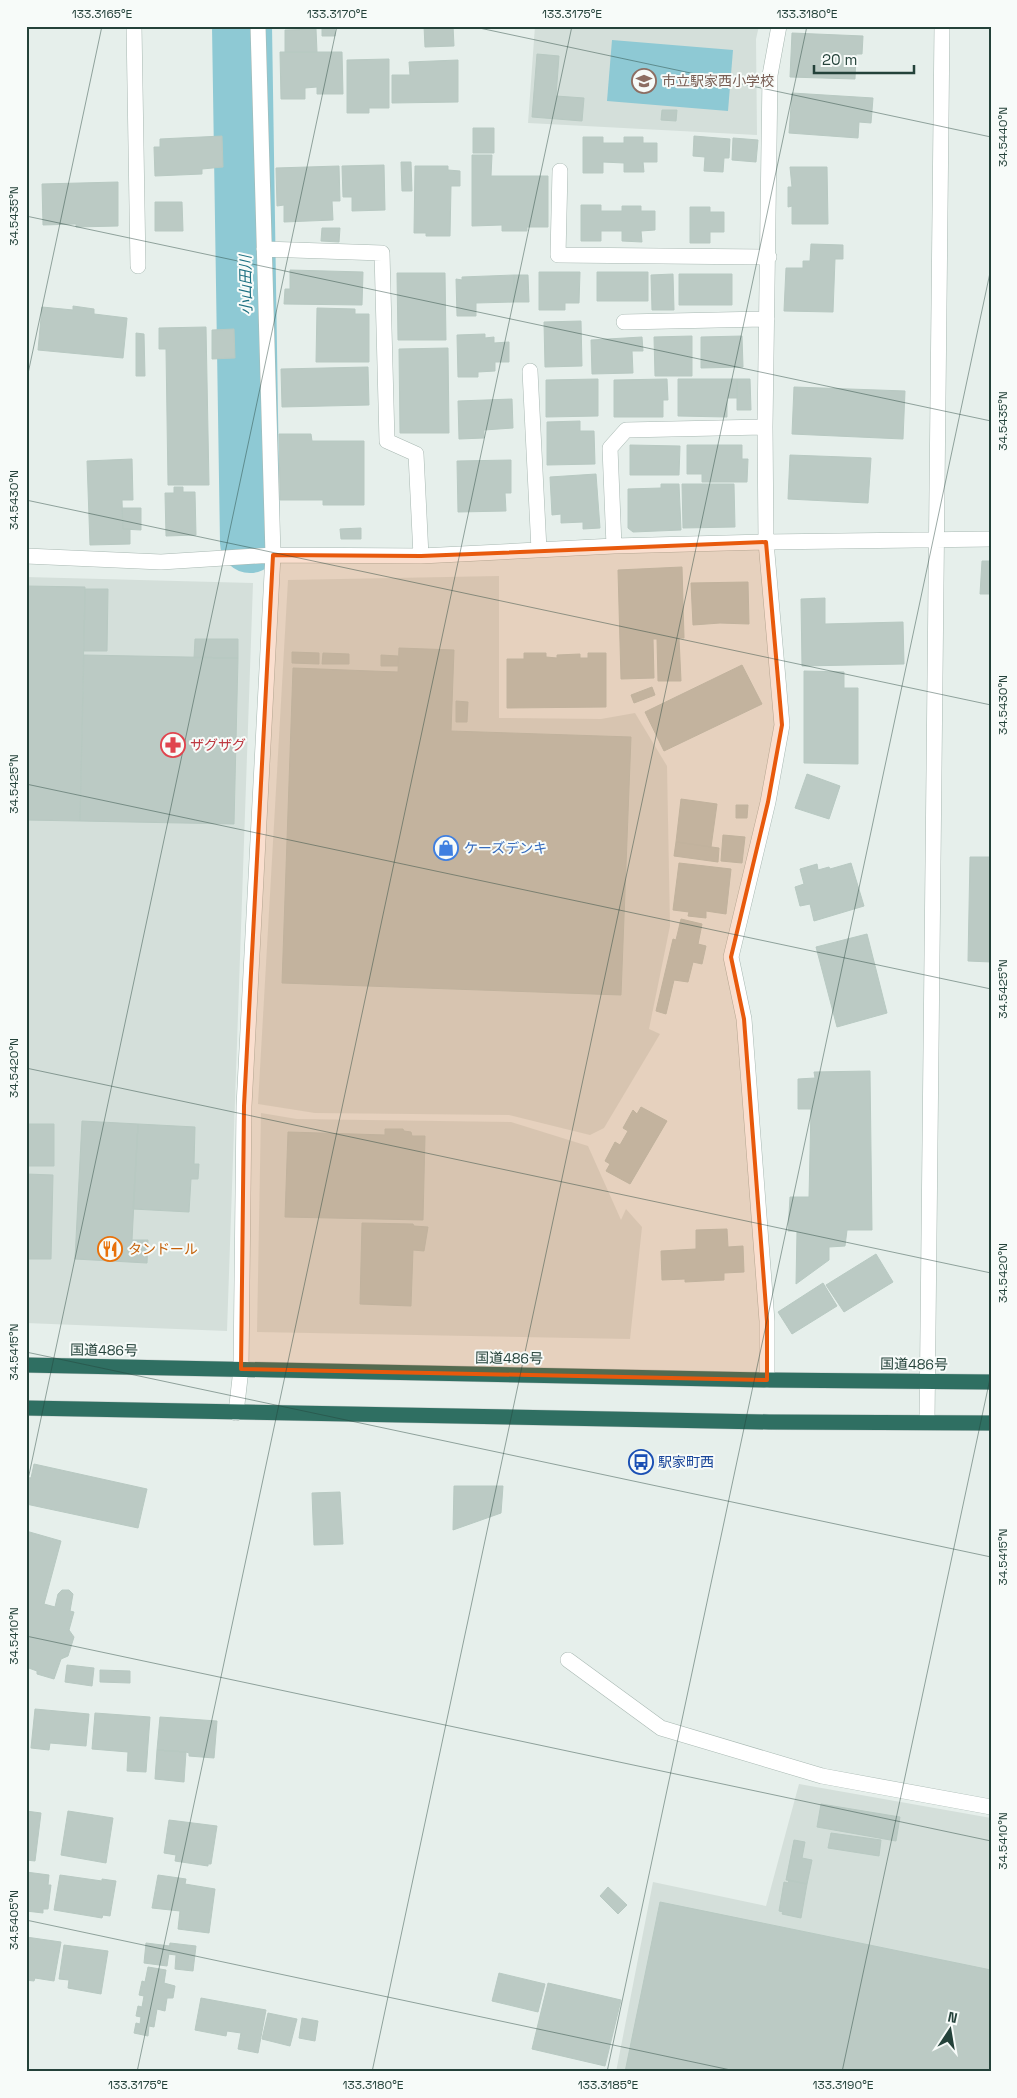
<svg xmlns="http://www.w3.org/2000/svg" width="1017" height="2098" viewBox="0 0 1017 2098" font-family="'Space Grotesk','Noto Sans JP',sans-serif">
  <rect width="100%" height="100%" fill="#e6efeb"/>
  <path fill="#d4dfda" d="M535 26H759L756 39 757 135 528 123Z
    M499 576V718L601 719 635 713 667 766 670 926 649 1029 660 1034 604 1128 590 1135 509 1115 315 1113 258 1104 288 580Z
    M26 577 253 583 227 1331 26 1323Z
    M261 1113 297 1119 511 1122 588 1146 621 1220 626 1209 642 1227 630 1339 257 1332Z
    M799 1784 991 1818V2072H616L653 1882 766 1906Z"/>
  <path fill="#8ec9d4" d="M612 40 733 50 728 111 607 101Z"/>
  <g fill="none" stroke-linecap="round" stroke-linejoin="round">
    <path stroke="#8ec9d4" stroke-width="60" d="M242 26 250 543"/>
  </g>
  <path fill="#bbcac4" stroke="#b8c9c2" d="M322 26H335V36H322Z
    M424 26H453L454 46 425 47Z
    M316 29 317 52H285V30Z
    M792 33 863 36 862 54H856L855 79 790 77Z
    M280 52H342L343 94H317V87L305 88V99H281Z
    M537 54 559 56 556 96 584 98 582 121 532 117Z
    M389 59V108H369V113H347V60Z
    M458 60V102L392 103V75H410L409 62Z
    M792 93 873 98 871 123 859 122 858 138 789 133Z
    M662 110H677L676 121 661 120Z
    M473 128H494V153H473Z
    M222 136 223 167 202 169V174L155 176 154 147H160V139Z
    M694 136 730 139 729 158H724L723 172 704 171 705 157 693 156Z
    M583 137H603V143H624V137H643V143H657V162H643L644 172H624V163L603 162V173H583Z
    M733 138 758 140 756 162 732 160Z
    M472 155H492L491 176H548V227H527V231H502V225L472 226Z
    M401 162H411L412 191H402Z
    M384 165 385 210 352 211V197H343L342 166Z
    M339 166 340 201H332L333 220 284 222V205L277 206 276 168Z
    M415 166H448V170L460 171V186H451L450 236H426V233H414Z
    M790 167H827L828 224H792V206L788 207V187H792Z
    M118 182V226L76 227V224L43 225 42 184Z
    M155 202H182L183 231H155Z
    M581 205H601V211H622V206H641V211H655V230L641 231 642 242 622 241V231H601V241H581Z
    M690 207H710V212H724V232H710V243H690Z
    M322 228H340L339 242 321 241Z
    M811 244 843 245V259H835L833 312 784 311 786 268H803V261H810Z
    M290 270 363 272 362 305 284 304 285 289H290Z
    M539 272H580L579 303H565V310H539Z
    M597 272H648V301H597Z
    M397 273H445L446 340H398Z
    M673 274 674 310H652L651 275Z
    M679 274H732V305H679Z
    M514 275V302L476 303V316H457L456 279 462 280V277Z
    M514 275H528L529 302H514Z
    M73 306 94 309V314L127 318 123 358 38 350 42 307 73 310Z
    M317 308 355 309V314H369V362H316Z
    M581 321 582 366 545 367 544 322Z
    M206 327 209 485H168L166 349H159V328Z
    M234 329 235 358 212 359V330Z
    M136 333 144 334 145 376H136Z
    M485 334V338L494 337V343L509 342V362H495V371L478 372V377H458L457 335Z
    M692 336V376H655L654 337Z
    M742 336 743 367 701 368V337Z
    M642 337 643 351H632L633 373 592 374 591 340Z
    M448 348 449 433H400L399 349Z
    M368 367 369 405 282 407 281 369Z
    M598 379V416L546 417V380Z
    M667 379 668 400H663V417H614V380Z
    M678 379H737V398H727V417L678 416Z
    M737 379H750L751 410H737Z
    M794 387 905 391 903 439 792 434Z
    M512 399 513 428 484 430V438L459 439 458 401Z
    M580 421V431H594L595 464 547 465V422Z
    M279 434H311L312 441H364V505H323V500H280Z
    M630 445 680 446 679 475H630Z
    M687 445H742V459H748L747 482H702V474H687Z
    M790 455 871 458 868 503 788 499Z
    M132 459 133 500H122L123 529H130V544L90 545 87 461Z
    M511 460V493H505L506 511 458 512 457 461Z
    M596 474 600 528 583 529V522L561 523V514L552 515 550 477Z
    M661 484H679L681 530 633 532 628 528V489L661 488Z
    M682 484H734L735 527 683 528Z
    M174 487H183V492H195L196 535 166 536 165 493H174Z
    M122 508H141V530L123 529Z
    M361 528V539H341L340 529Z
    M982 561H991V594H980Z
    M682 567 684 638H679L681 681H658L657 639H653L654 678 621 679 618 570Z
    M748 582 749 624 720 623 693 625 691 583Z
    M26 586 85 587 80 821 26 820Z
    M85 589H108L107 651H84Z
    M825 598V624L903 622 904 664 802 666 801 599Z
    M195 639H238V658H194Z
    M399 648 454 650 451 731 631 737 621 995 282 983 293 668 398 672Z
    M292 652 319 653V664L292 663Z
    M323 653 349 654V664H322Z
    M524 653H546V657L557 658V655L580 654V658H588V653H606V707L507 708V659H524Z
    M84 655 238 658 234 824 80 821Z
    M381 655 398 656V666H381Z
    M742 665 762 704 664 751 645 712Z
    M804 671 844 672V688H858V764L804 763Z
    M652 687 655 695 634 703 631 695Z
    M456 701 468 702 467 722H456Z
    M807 774 840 786 829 819 795 808Z
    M681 799 717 804 711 847 676 842Z
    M736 805H748L747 818H736Z
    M723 835 745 837 742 863 721 861Z
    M676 842 719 848 718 862 674 856Z
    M970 857H991V962L968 961Z
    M679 863 731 869 726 914 706 911V918L688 916 689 912 673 910Z
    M851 863 864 906 814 921 810 904 800 906 795 887 804 884 800 869 817 864 818 870 829 867 830 869Z
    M681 919 702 924 698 944 706 946 702 964 693 962 688 982 674 980 666 1014 656 1011 673 939 676 940Z
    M867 934 887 1013 837 1027 816 947Z
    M870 1071 872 1230H847L845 1246 829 1247V1260L796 1284 797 1231H788L790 1197H809L811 1109H798V1079L815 1078 814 1072Z
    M641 1107 667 1121 630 1184 606 1171 610 1164 605 1161 615 1142 620 1145 628 1131 623 1128 633 1110 637 1114Z
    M82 1121 138 1124 132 1240H148L147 1263 75 1259Z
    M26 1124H54V1166H26Z
    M138 1124 195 1127 194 1164H199L198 1179H191L189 1212 133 1209Z
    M385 1129H403L404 1131 411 1132 412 1136H425L423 1220 285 1217 288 1132 385 1135Z
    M26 1174 53 1175 51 1259H26Z
    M362 1223 413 1224 414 1226 428 1227 424 1251 413 1250 411 1306 360 1304Z
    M727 1229 728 1247 743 1246 744 1272 724 1273V1280L685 1282V1279L662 1280 661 1251 696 1249V1230Z
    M876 1254 893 1282 844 1312 826 1285Z
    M823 1283 837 1306 792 1334 778 1312Z
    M34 1464 147 1489 138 1528 26 1504 28 1491H26V1477L31 1478Z
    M454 1486H503L501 1513 453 1530Z
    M340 1492 343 1544 314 1545 312 1493Z
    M26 1531 61 1541 44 1604 55 1607 58 1594 62 1590H69L73 1594 70 1611 74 1612 69 1630 74 1637 68 1656 61 1659 54 1679 37 1674V1671L26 1667Z
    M67 1665 94 1668 92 1686 65 1682Z
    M100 1670 130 1671V1683L100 1682Z
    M35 1709 89 1714 86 1746 50 1743 49 1750 31 1748Z
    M95 1713 150 1717 146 1772 127 1771 128 1752 92 1749Z
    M160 1717 217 1721 214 1758 189 1756V1753L186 1752 157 1750Z
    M157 1750 186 1752 184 1782 155 1779Z
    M821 1804 900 1817 896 1841 817 1827Z
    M26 1811 41 1813 35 1861 26 1860Z
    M68 1811 113 1818 106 1863 61 1855Z
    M169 1820 217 1826 211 1864H208V1866L175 1861 176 1855 164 1853Z
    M831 1833 881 1840 879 1856 828 1848Z
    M794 1840 805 1842 802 1858 812 1860 807 1884 786 1880Z
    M26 1872 49 1875 48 1885H51L48 1909H43V1913L26 1911Z
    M60 1875 102 1881V1879L116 1881 110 1916 103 1915 102 1918 54 1910Z
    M158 1875 186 1879 185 1884 215 1889 209 1933 178 1929 180 1911 152 1908Z
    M789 1880 807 1884 801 1918 782 1914 783 1912 779 1911 784 1882 788 1883Z
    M608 1887 627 1905 618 1914 600 1896Z
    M660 1902 991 1970V2072H625Z
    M26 1937 61 1942 54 1981 35 1978 34 1981 26 1980Z
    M146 1943 170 1946 167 1966 144 1963Z
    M170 1943 196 1946 193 1971 175 1969 176 1955 168 1954Z
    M64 1945 108 1951 101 1994 68 1988 69 1980 59 1979Z
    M148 1967 166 1970 164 1983 175 1986 173 1998H167L165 2011 157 2009 154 2027 149 2026 148 2036 134 2033 136 2023 140 2024 141 2017 136 2016 138 2006 142 2007 144 1996 139 1995 142 1981 145 1982Z
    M499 1973 545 1984 538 2012 492 2001Z
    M548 1983 621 2000 605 2066 532 2049Z
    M201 1998 266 2010 258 2053 238 2049 241 2033 227 2031 226 2036 195 2030Z
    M268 2013 297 2019 290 2046 262 2039Z
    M302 2018 318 2021 315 2041 299 2038Z"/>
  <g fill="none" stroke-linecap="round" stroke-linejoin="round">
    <defs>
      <path id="minor" d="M134 26 138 266
        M560 171 558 255 769 257
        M264 249 382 253 387 441 416 454 421 556
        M624 322 767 319
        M530 371 539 550
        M614 546 610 448 626 430 765 427
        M26 556 161 562 273 555 421 556 614 546 766 542 991 539
        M767 1380V1321L744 1019 731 957 768 802 782 725 766 542 765 427 770 75 779 26
        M236 1413 241 1369 244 1106 273 555 258 26
        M927 1421 942 26
        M568 1660 661 1728 822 1776 991 1807"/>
      <path id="highway" d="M26 1365 767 1380 991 1382
        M26 1408 769 1422 991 1423"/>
    </defs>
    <use href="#minor" stroke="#a8b8b2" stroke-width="16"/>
    <use href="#highway" stroke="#c2cac8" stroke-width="16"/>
    <use href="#minor" stroke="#fff" stroke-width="15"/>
    <use href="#highway" stroke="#2f6f62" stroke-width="15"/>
  </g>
  <path fill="#e8590c" fill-opacity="0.2" stroke="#e8590c" stroke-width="4" stroke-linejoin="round" d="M766 542 782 725 768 802 731 957 744 1019 767 1321V1380L241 1369 244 1106 273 555 421 556Z"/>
  <path fill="none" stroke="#24423a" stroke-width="1" stroke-opacity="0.45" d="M470 26 991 137M26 216 991 421M26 383 102 26M26 500 991 705M26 784 991 989M26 1068 991 1273M26 1352 991 1557M26 1489 337 26M26 1636 991 1841M26 1920 740 2072M137 2072 572 26M372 2072 807 26M607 2072 991 268M842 2072 991 1374"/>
  <defs>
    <symbol id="school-ring" viewBox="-11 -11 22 22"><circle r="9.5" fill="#f7fbf9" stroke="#8d6e63" stroke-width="1.5"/><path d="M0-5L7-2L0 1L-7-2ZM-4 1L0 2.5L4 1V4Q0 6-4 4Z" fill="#8d6e63"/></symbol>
    <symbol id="pharmacy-ring" viewBox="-11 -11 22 22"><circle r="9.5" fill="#f7fbf9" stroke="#e0444e" stroke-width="1.5"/><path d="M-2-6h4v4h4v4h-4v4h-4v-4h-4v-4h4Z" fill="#e0444e"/></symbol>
    <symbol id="shop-ring" viewBox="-11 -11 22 22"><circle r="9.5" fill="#f7fbf9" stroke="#3f7fe0" stroke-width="1.5"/><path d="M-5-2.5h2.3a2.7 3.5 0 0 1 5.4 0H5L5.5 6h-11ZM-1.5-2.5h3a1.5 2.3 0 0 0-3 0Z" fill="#3f7fe0"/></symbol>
    <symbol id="restaurant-ring" viewBox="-11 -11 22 22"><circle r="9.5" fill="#f7fbf9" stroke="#e8710a" stroke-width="1.5"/><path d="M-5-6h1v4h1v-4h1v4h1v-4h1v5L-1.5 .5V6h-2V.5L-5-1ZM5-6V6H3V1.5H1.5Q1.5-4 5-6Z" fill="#e8710a"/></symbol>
    <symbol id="bus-ring" viewBox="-11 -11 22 22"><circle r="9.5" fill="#f7fbf9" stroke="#1a4fb4" stroke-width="1.5"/><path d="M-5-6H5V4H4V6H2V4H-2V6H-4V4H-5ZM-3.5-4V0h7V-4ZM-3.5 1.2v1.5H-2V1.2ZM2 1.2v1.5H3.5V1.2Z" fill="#1a4fb4"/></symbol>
  </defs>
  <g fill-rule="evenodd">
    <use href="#school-ring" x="630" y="67" width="28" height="28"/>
    <use href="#pharmacy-ring" x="159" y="731" width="28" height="28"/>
    <use href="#shop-ring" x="432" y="834" width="28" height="28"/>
    <use href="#restaurant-ring" x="96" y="1235" width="28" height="28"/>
    <use href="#bus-ring" x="627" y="1448" width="28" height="28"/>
  </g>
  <g text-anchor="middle" stroke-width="4" stroke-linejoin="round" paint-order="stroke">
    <g font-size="14" fill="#785e54" stroke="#f7fbf9" text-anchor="start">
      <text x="662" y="86">市立駅家西小学校</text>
    </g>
    <g font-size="14" fill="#be3a42" stroke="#f7fbf9" text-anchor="start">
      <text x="190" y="750">ザグザグ</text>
    </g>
    <g font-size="14" fill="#366cbe" stroke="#f7fbf9" text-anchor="start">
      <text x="464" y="853">ケーズデンキ</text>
    </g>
    <g font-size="14" fill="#c56008" stroke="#f7fbf9" text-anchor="start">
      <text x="128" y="1254">タンドール</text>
    </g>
    <g font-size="14" fill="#24423a" stroke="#f7fbf9">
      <text transform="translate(104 1350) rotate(1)" y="5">国道486号</text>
      <text transform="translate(509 1358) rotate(1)" y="5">国道486号</text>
      <text transform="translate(914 1364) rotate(1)" y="5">国道486号</text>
    </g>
    <g font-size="14" fill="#164399" stroke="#f7fbf9" text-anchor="start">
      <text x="658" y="1467">駅家町西</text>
    </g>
    <g font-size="15" font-style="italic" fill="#1c6f80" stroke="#f7fbf9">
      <text transform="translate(246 285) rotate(-91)" y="5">小山田川</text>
    </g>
  </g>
  <rect width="1017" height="2098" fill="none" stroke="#f7fbf9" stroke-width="55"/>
  <g transform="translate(950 2030) rotate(12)" stroke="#f7fbf9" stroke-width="4" paint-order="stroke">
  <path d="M0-4L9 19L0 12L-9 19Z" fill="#24423a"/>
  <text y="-8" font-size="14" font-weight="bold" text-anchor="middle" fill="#24423a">N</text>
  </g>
  <path d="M814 65v8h100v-8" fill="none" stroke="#24423a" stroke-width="2.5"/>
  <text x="822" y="65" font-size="15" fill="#24423a" stroke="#f7fbf9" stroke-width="4" paint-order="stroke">20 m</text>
  <rect x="28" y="28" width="962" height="2042" fill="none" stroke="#24423a" stroke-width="2"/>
  <g font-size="12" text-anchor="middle" fill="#24423a">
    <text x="102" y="18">133.3165°E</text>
    <text x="337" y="18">133.3170°E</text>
    <text x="572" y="18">133.3175°E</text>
    <text x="807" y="18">133.3180°E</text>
    <text transform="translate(1003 137) rotate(-90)" y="4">34.5440°N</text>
    <text transform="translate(14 216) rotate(-90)" y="4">34.5435°N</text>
    <text transform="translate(1003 421) rotate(-90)" y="4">34.5435°N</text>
    <text transform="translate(14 500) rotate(-90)" y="4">34.5430°N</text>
    <text transform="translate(1003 705) rotate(-90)" y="4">34.5430°N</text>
    <text transform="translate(14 784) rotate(-90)" y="4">34.5425°N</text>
    <text transform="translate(1003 989) rotate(-90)" y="4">34.5425°N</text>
    <text transform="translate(14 1068) rotate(-90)" y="4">34.5420°N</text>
    <text transform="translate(1003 1273) rotate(-90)" y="4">34.5420°N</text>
    <text transform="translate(14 1352) rotate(-90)" y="4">34.5415°N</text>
    <text transform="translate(1003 1557) rotate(-90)" y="4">34.5415°N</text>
    <text transform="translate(14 1636) rotate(-90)" y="4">34.5410°N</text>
    <text transform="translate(1003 1841) rotate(-90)" y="4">34.5410°N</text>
    <text transform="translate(14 1920) rotate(-90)" y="4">34.5405°N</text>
    <text x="138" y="2089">133.3175°E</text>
    <text x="373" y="2089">133.3180°E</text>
    <text x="608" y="2089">133.3185°E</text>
    <text x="843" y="2089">133.3190°E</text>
  </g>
</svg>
